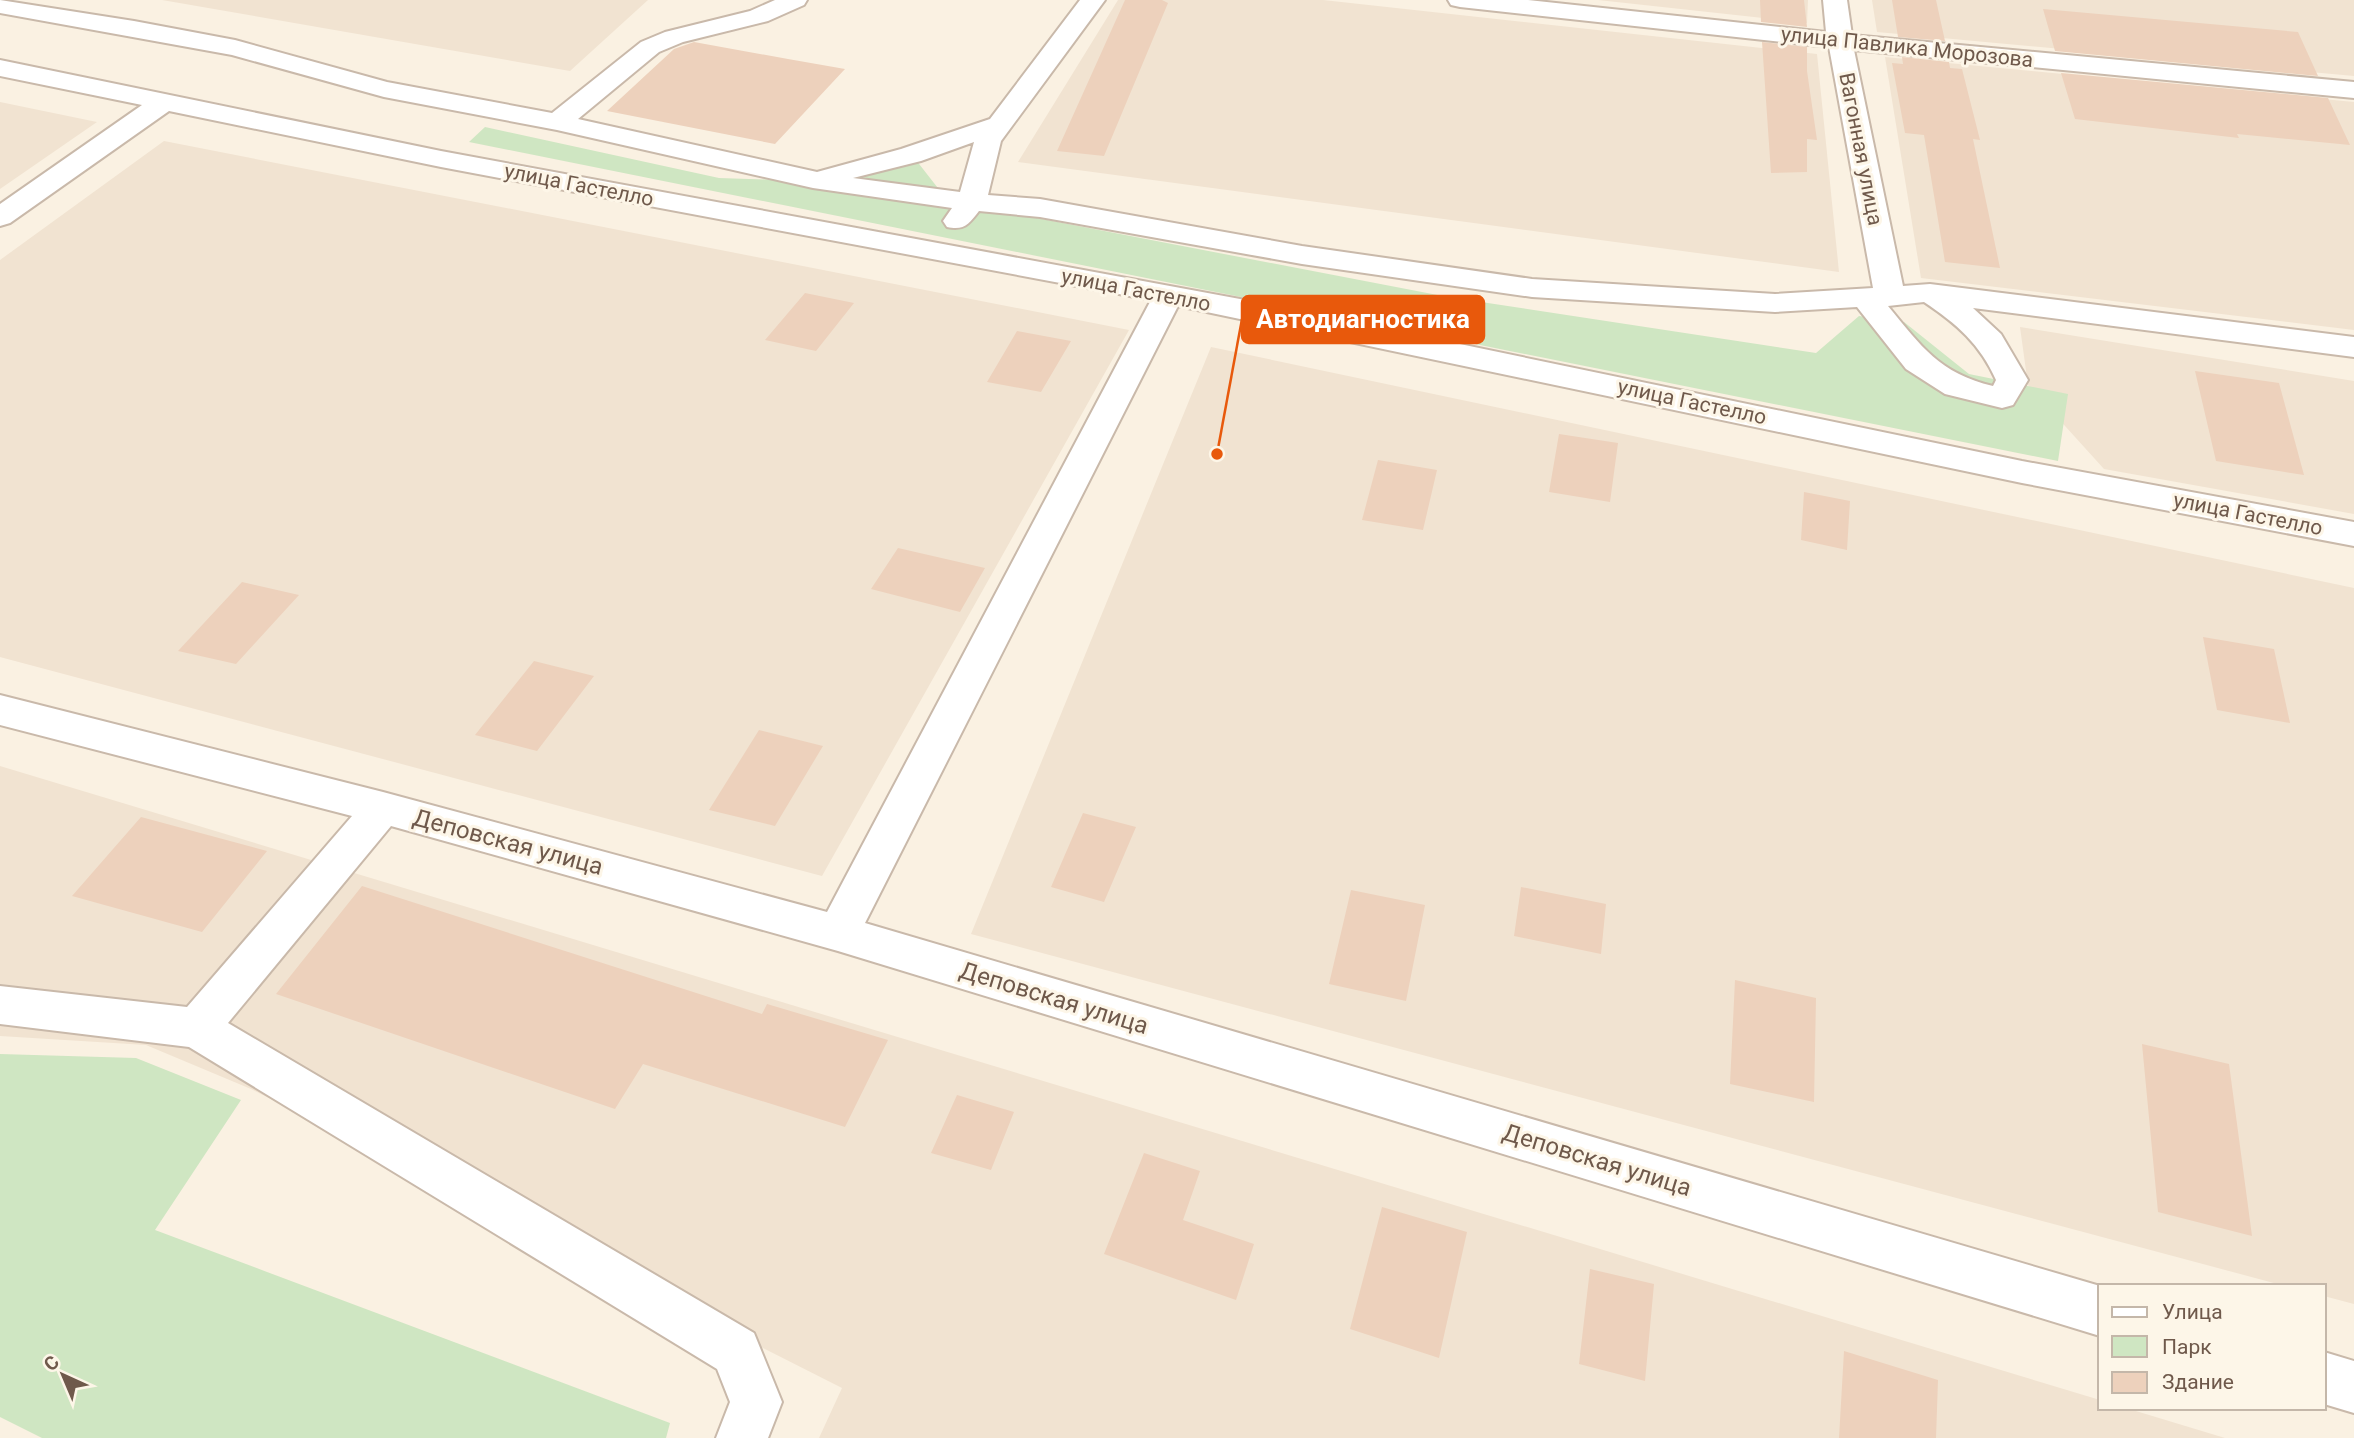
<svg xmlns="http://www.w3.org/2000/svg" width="2354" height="1438" viewBox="0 0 2354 1438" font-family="Roboto,sans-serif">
  <rect width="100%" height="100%" fill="#faf1e2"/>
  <path fill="#f1e3d1" d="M162 0H648L570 71Z
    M1118 0H1323L1817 54 1839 272 1018 162Z
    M1598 0H1808L1807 23 1754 17Z
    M1872 0H2354V76L1877 32Z
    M1885 57 2354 102V330L1921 278Z
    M0 102 97 122 0 189Z
    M164 141 1129 330 822 876 0 657V260Z
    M2020 327 2354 381V514L2104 469 2028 385Z
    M1211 347 2354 588V1304L2324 1296V1286H2285L971 934Z
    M0 766 2100 1400V1408H2126L2225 1438H819L842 1388 251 1089 146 1045 0 1036Z"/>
  <path fill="#cfe6c2" d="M485 127 719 178 814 181 916 160 948 201 1448 297 1816 353 1859 316 1904 322 1969 374 2068 394 2058 461 469 142Z
    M0 1054 136 1058 241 1100 155 1230 670 1423 666 1438H42L0 1417Z"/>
  <path fill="#edd1bc" d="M1125 0H1162L1168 3 1104 156 1057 151Z
    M1760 0H1804L1807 27 1761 22Z
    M1892 0H1936L1945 41 1898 37Z
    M2043 9 2298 32 2318 76 2055 51Z
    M694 42 788 59 845 69 775 144 607 111 674 49Z
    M1762 42 1807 47V71L1817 140 1807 139V172L1771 173Z
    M1902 57 1949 62 1950 68 1962 69 1980 140 1973 139 2000 268 1945 262 1924 135 1905 133 1892 63 1903 64Z
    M2061 73 2328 98 2350 145 2237 134 2239 138 2075 119Z
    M805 293 854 303 816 351 765 340Z
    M1017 331 1071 341 1041 392 987 382Z
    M2195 371 2279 383 2304 475 2216 461Z
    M1559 434 1618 443 1610 502 1549 492Z
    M1378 460 1437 470 1423 530 1362 520Z
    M1804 492 1850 501 1847 550 1801 540Z
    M898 548 985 568 960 612 871 589Z
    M242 582 299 595 236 664 178 651Z
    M2203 637 2274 649 2290 723 2217 710Z
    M534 661 594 676 537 751 475 735Z
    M759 730 823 746 775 826 709 810Z
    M1083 813 1136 827 1104 902 1051 887Z
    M141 817 267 851 202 932 72 896Z
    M362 886 762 1014 767 1004 888 1040 845 1127 643 1064 615 1109 276 994Z
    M1521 887 1606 904 1601 954 1514 936Z
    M1351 890 1425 905 1406 1001 1329 984Z
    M1735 980 1816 998 1814 1102 1730 1084Z
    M2142 1044 2229 1064 2252 1236 2158 1212Z
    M957 1095 1014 1112 991 1170 931 1153Z
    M1144 1153 1200 1171 1183 1220 1254 1244 1236 1300 1104 1254Z
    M1382 1207 1467 1232 1439 1358 1350 1329Z
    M1590 1269 1654 1284 1645 1381 1579 1364Z
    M1844 1351 1938 1380 1936 1438H1839Z"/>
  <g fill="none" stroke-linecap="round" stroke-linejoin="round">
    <defs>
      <path id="minor" d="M0 0 134 21 235 40 387 82 552 113 641 42 665 32 750 11 775 0H807L804 5 768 21 683 42 659 52 578 119 817 172 901 149 990 119 1080 0H1105L1001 141 988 195 1040 199 1302 246 1532 279 1775 294 1873 288 1829 47 1460 7 1451 5 1448 0H1528L1826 32 1823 0H1847L1852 35 2354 82V98L1854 50 1903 286 1930 284 2354 337V357L1973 308 2001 334 2028 380 2013 405 2002 408 1945 394 1906 369 1857 307 1775 312 1532 297 1302 264 1040 217 979 211C969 224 964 231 947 227L943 221 952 208 813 188 557 130 384 97 232 55 0 13ZM974 142 960 192 853 178 921 161ZM1924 302C1957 324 1980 344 1996 380L1993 386C1939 373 1922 347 1888 306Z
        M0 60 441 151 1267 304 2022 461 2354 522V546L2022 483 1178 306 865 923 2100 1286V1336L838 951 391 826 228 1023 754 1333 782 1402 768 1438H716L730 1402 717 1369 189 1047 0 1024V986L187 1007 352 816 0 725V695L383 792 827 912 1151 300 441 167 169 111 10 223 0 226V204L142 105 0 76Z
        M2324 1352 2354 1361V1413L2324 1404Z"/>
    </defs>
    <use href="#minor" stroke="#c9b9aa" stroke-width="4"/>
    <use href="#minor" fill="#fff" fill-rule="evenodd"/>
  </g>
  <g text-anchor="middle" stroke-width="6" stroke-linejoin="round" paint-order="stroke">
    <g font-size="21" fill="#6f594b" stroke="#fdf6e8">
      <text transform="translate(1907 47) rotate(6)" y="7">улица Павлика Морозова</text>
      <text transform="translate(1861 149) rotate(79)" y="7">Вагонная улица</text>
      <text transform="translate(579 185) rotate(11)" y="7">улица Гастелло</text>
      <text transform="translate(1136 290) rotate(11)" y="7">улица Гастелло</text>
      <text transform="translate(1692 402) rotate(12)" y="7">улица Гастелло</text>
      <text transform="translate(2248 514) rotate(11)" y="7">улица Гастелло</text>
    </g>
    <g font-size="24" fill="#6f594b" stroke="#fdf6e8">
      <text transform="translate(508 842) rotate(15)" y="8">Деповская улица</text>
      <text transform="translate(1054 998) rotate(17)" y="8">Деповская улица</text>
      <text transform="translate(1597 1160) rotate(17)" y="8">Деповская улица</text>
    </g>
  </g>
  <path fill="none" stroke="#e8590c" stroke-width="2.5" d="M1217 454L1242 319"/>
  <circle fill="#e8590c" stroke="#fdf6e8" stroke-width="2.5" cx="1217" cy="454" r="7"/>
  <rect fill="#e8590c" stroke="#e8590c" stroke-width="2.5" x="1242" y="296" width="242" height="47" rx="7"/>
  <g font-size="26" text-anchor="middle" font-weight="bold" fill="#fff">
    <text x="1363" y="328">Автодиагностика</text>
  </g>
  <rect x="2098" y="1284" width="228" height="126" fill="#fdf6e8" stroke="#c4b7a9" stroke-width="2"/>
  <rect x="2112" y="1307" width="35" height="10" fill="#ffffff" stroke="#c4b7a9" stroke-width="2"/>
  <text x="2162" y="1319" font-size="21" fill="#6f594b">Улица</text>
  <rect x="2112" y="1336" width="35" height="21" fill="#cfe6c2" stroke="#c4b7a9" stroke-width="2"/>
  <text x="2162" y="1354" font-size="21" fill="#6f594b">Парк</text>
  <rect x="2112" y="1372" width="35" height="21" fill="#edd1bc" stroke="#c4b7a9" stroke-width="2"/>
  <text x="2162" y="1389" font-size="21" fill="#6f594b">Здание</text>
  <g transform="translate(63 1375) rotate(316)" stroke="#fdf6e8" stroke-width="5" paint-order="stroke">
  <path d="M0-5L12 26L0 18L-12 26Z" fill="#6f594b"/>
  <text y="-10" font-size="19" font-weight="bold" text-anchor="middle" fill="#6f594b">С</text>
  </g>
</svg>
